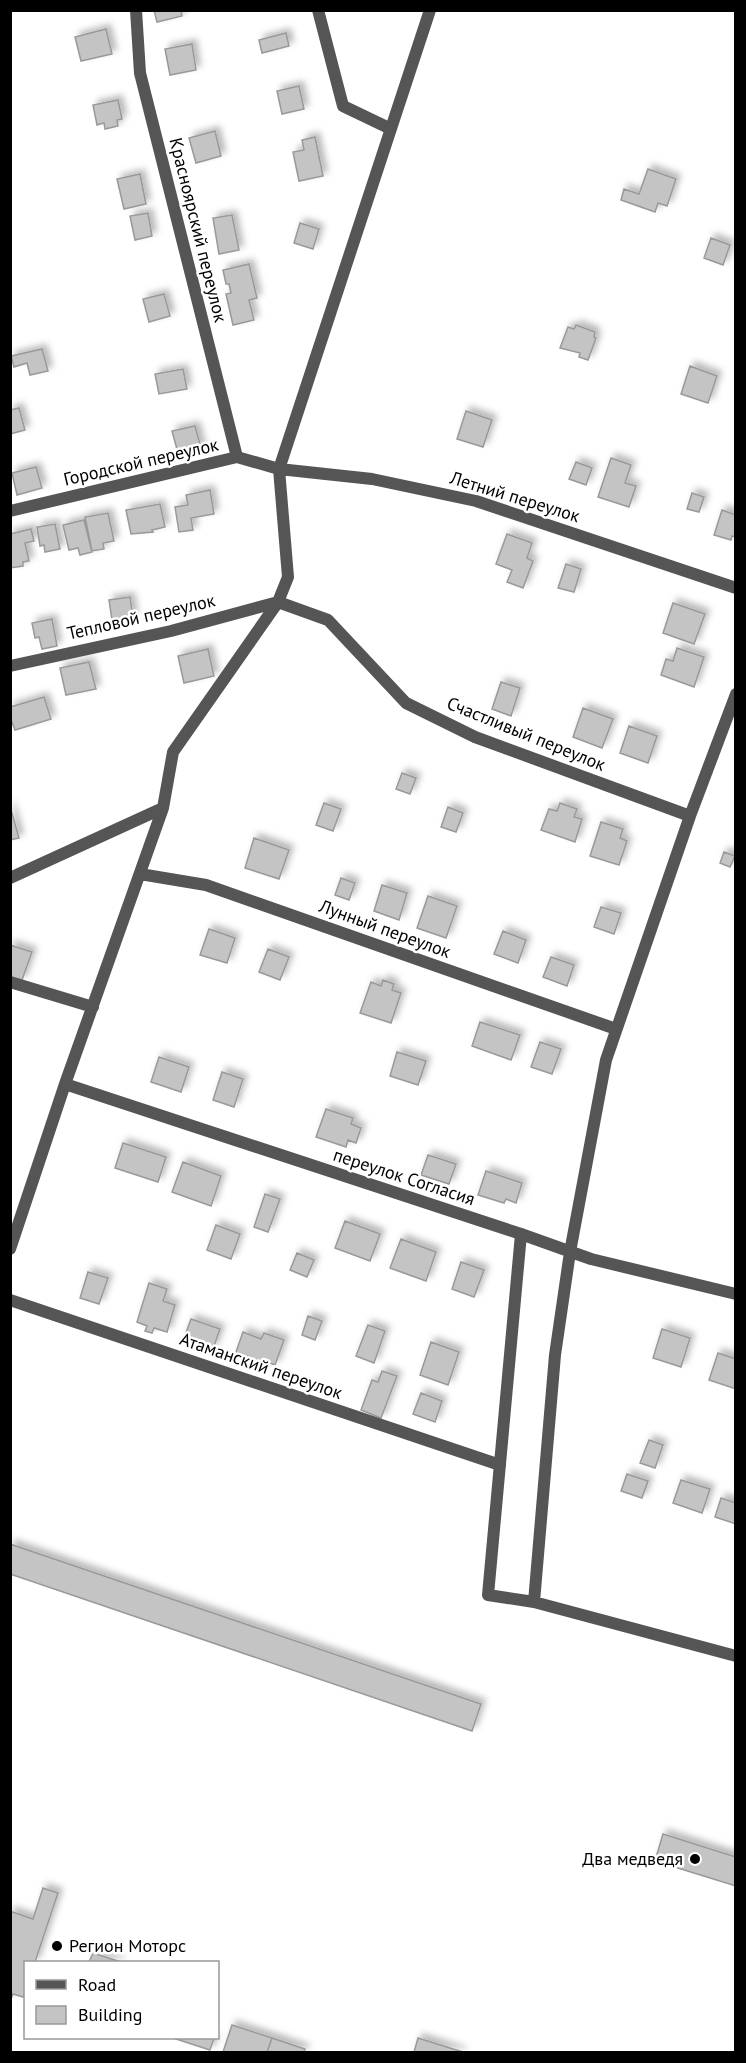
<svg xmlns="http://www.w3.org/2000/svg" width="746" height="2063" viewBox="0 0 746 2063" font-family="'PT Sans',sans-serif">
  <defs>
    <filter id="shadow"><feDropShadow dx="4.5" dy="-4.5" stdDeviation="3" flood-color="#0004"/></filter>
  </defs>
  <rect width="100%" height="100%" fill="#fff"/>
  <path fill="#c4c4c4" stroke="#999" stroke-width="1.5" filter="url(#shadow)" d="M154 10H181L182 16 157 22Z
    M106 29 112 54 81 61 75 37Z
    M286 33 289 46 262 53 259 40Z
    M192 44 196 70 170 75 165 49Z
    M299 86 304 109 282 114 277 91Z
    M118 100 122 119 117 120 118 126 105 129 104 123 97 125 93 105Z
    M215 131 221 156 196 163 189 138Z
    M315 137 323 176 299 181 293 152 304 150 302 140Z
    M648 169 676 179 667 206 658 203 655 212 621 200 624 189 639 194Z
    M140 174 146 204 124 209 117 179Z
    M148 213 152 236 135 240 130 216Z
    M232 215 239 250 219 254 213 218Z
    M300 223 319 229 313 249 294 243Z
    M711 238 730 245 723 265 704 258Z
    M249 264 257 298 249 300 254 320 233 325 226 294 231 293 229 284H226L223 270Z
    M164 294 170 316 149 322 143 299Z
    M576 325 595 332 594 337 596 338 588 360 579 357 580 353 560 348 568 327 574 329Z
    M42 349 48 371 30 375 27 363 14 367 11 356Z
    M690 366 717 376 708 403 681 394Z
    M183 369 187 389 159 394 155 374Z
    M19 408 25 430 10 434V410Z
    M466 411 492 420 483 447 457 439Z
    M195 426 201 448 178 453 172 431Z
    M611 458 631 465 625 483 636 486 629 507 598 497Z
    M576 462 592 468 586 485 569 479Z
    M36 467 42 488 17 495 12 473Z
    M210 490 214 514 191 518 193 530 179 532 175 507 188 505 186 495Z
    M692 493 704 497 699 512 687 509Z
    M160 504 165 527 152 530 153 532 131 534 126 510Z
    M722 510 736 515V537L732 536 731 540 714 535Z
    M108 513 114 541 103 543 104 549 92 551 85 517Z
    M84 520 92 552 80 555 78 548 69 550 63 525Z
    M55 524 60 549 45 552 44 545 40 546 37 527Z
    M31 529 34 541 25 543 29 561 23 562V566L10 568V534Z
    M507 534 532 543 527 558 533 561 523 588 507 582 512 570 496 564Z
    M566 564 581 569 574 592 558 588Z
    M130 597 133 617 112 620 109 600Z
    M673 603 705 614 694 644 663 633Z
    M52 619 57 646 42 649 39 637 35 638 32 623Z
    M677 648 704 657 694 687 661 675 666 659 673 661Z
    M208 649 214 676 184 683 178 656Z
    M89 662 96 689 66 695 60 668Z
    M501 682 520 688 511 716 492 709Z
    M44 697 51 719 15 730 10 717V707Z
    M583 708 613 719 602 748 573 737Z
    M629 726 657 736 648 763 620 753Z
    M402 773 416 778 410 794 396 789Z
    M324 803 341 809 333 831 316 825Z
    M560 803 577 809 574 817 582 819 575 842 541 830 549 809 557 811Z
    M10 806 19 838 10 840Z
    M448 807 463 813 456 832 441 827Z
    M601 822 623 829 620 838 627 841 619 865 590 856Z
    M254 838 289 850 279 879 245 868Z
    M724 852 735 856 730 867 720 863Z
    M341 878 355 883 349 900 335 895Z
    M382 885 407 893 399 920 374 911Z
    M428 896 457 906 446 938 417 928Z
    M601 907 621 913 614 934 594 927Z
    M209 929 235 938 227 963 200 955Z
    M503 931 526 940 518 963 494 954Z
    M10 945 32 952 22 980 10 977Z
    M268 949 289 957 280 980 259 972Z
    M551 957 574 965 567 986 543 977Z
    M383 980 394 984 392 990 401 993 391 1023 360 1013 371 982 381 986Z
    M480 1022 520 1035 511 1060 472 1046Z
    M540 1042 561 1049 552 1074 531 1067Z
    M397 1052 426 1061 418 1085 390 1076Z
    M159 1057 189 1067 181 1092 151 1082Z
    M222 1072 243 1079 234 1107 213 1100Z
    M326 1109 353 1118 351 1124 361 1128 356 1143 348 1140 346 1147 316 1137Z
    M123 1143 166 1157 158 1182 115 1168Z
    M428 1155 456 1164 449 1184 421 1175Z
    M183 1162 221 1176 211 1206 172 1192Z
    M486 1171 522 1183 516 1203 506 1199 504 1203 478 1195Z
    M265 1194 280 1199 268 1232 254 1227Z
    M345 1221 380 1234 370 1261 335 1248Z
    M216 1225 240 1234 231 1259 207 1250Z
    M401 1239 436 1252 426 1281 390 1268Z
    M297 1253 314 1260 307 1277 290 1270Z
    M461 1262 484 1270 474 1297 452 1289Z
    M88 1272 108 1278 99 1304 80 1298Z
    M149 1283 167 1289 163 1301 175 1305 167 1332 154 1328 152 1333 145 1331 147 1326 137 1322Z
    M308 1316 322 1321 315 1340 302 1335Z
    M191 1319 220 1329 213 1349 184 1338Z
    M368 1325 385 1331 374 1363 356 1356Z
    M662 1329 690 1338 681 1367 653 1358Z
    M243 1332 261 1339 264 1333 284 1340 275 1365 267 1362 266 1366 252 1361 253 1358 236 1352Z
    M431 1342 459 1352 448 1385 420 1375Z
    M718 1353 736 1359V1389L709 1380Z
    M382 1371 397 1376 381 1418 361 1410 372 1380 378 1382Z
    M421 1393 442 1401 435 1422 413 1414Z
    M649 1440 663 1445 655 1468 640 1463Z
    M627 1474 648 1481 642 1498 621 1491Z
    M681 1480 710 1489 702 1513 673 1503Z
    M721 1498 736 1503V1524L715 1517Z
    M10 1544 481 1704 472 1731 10 1574Z
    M663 1834 736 1857V1886L655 1861Z
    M43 1888 58 1893 35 1962H26V1991L23 1997 13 1994 11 1999 10 1911 33 1919Z
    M93 1953 121 1962H89Z
    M232 2025 272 2038 267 2052H223Z
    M173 2038H214L210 2050Z
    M272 2038 305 2049 304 2052H267Z
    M418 2038 463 2052H414Z"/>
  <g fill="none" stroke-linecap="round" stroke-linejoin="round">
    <path stroke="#555" stroke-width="12" d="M136 10 140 73 237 457
      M318 10 343 106 391 129
      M10 511 237 457 279 469 372 479 476 501 736 588
      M10 666 171 631 278 602 328 620 406 703 475 737 690 816
      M140 874 206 885 616 1029
      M10 878 163 808
      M10 982 93 1007
      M65 1084 521 1234 591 1259 736 1294
      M521 1234 488 1595 534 1602 736 1656
      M10 1249 65 1084 163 808 173 752 278 602 288 577 279 469 430 10
      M10 1300 500 1465
      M534 1602 555 1355 570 1252 606 1060 690 816 736 694"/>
  </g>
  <g fill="#000" stroke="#fff" stroke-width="2">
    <circle cx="695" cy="1859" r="6"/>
    <circle cx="57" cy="1946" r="6"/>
  </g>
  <g text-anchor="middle" stroke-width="5" stroke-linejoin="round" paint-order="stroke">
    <g font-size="18" fill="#000" stroke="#fff">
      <text transform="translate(198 230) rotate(76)" y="6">Красноярский переулок</text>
      <text transform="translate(141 462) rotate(-13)" y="6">Городской переулок</text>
      <text transform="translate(515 497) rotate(17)" y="6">Летний переулок</text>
      <text transform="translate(141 617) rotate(-13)" y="6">Тепловой переулок</text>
      <text transform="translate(526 734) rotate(22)" y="6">Счастливый переулок</text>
      <text transform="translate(385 929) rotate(20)" y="6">Лунный переулок</text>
      <text transform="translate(404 1177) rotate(18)" y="6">переулок Согласия</text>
      <text transform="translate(261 1366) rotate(19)" y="6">Атаманский переулок</text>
    </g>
    <g font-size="18" fill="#000" stroke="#fff" text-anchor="end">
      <text x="683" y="1865">Два медведя</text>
      <text x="69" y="1952" text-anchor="start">Регион Моторс</text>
    </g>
  </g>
  <rect width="746" height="2063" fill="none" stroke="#000000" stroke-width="24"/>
  <rect x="24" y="1961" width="195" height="78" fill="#ffffff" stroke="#999999" stroke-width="1.5"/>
  <rect x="36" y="1980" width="30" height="9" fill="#555555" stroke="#999999" stroke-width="1.5"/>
  <text x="78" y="1991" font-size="18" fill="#000000">Road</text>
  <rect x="36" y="2006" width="30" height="18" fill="#c4c4c4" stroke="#999999" stroke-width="1.5"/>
  <text x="78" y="2021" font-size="18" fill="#000000">Building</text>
</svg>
